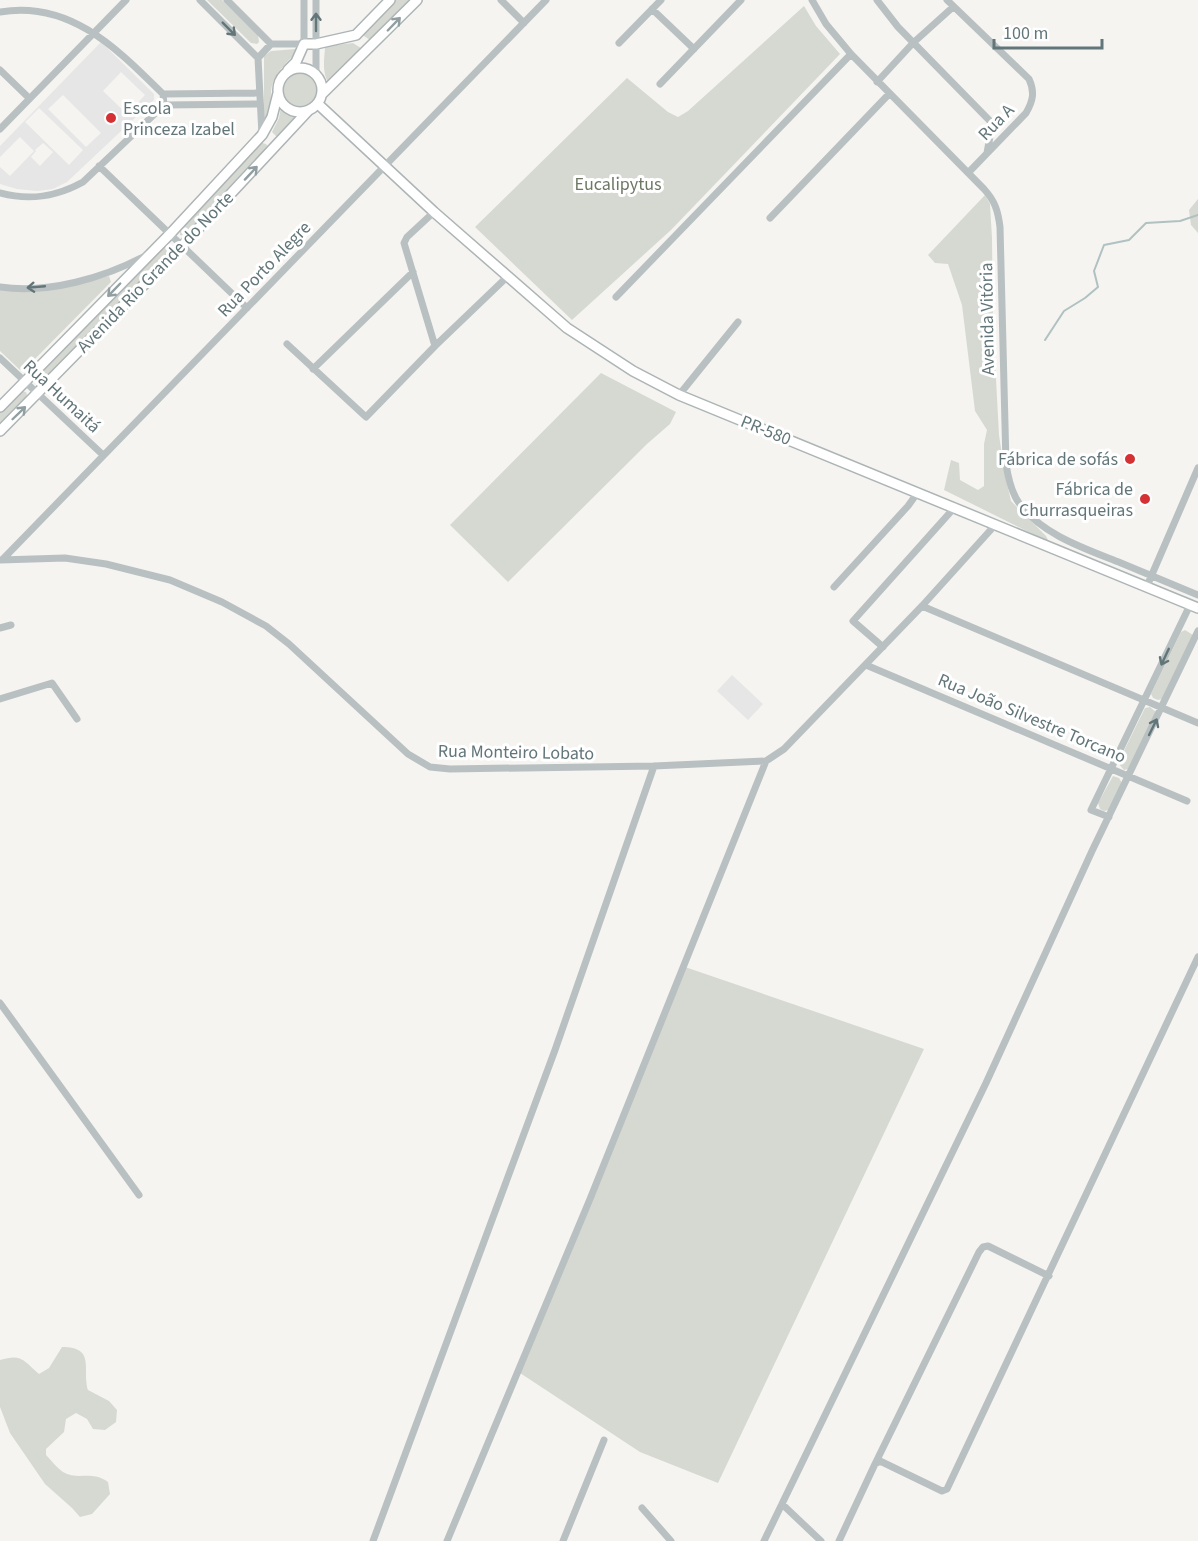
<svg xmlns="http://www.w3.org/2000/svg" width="1198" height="1541" viewBox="0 0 1198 1541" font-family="'Source Sans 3',sans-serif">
  <rect width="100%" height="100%" fill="#f5f4f1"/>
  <path fill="#e5e6e5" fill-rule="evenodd" d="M101 42 154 94V100L67 182 53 189 37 191 17 189 0 184V167L10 176 34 151 20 137 0 157V146ZM121 72 145 95 127 114 103 91ZM63 95 101 133 86 147 48 109ZM39 108 83 150 69 165 25 122ZM43 143 53 152 40 166 31 157 36 151 35 150Z
    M732 675 763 704 748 720 717 691Z"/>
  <path fill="#d6d9d1" d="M207 0H222L258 35 259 42 257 44 251 43Z
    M394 0H409L370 40 364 36 363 33Z
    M804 6 816 26 840 54 671 230 572 320 475 227 627 78 668 112 678 117 688 111Z
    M353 43 364 50 329 84C322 73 324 61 325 48L327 46Z
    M296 49 298 51C289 60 278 70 273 82 268 96 275 110 264 123V56L271 51Z
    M280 90a19 19 0 1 1 38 0a19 19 0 1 1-38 0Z
    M281 107 291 114 299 117 278 138 272 132 279 118Z
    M262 143 266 144 269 148 187 236 180 235V227Z
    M985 195 990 204 992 238 993 323 999 435 1005 475 1011 501 1046 536 1049 542 944 490 951 460 959 463 960 480 978 490 984 486V444L987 430 975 411 962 305 948 264 935 263 928 255Z
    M1198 199V233L1191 225 1189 210Z
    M165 244H169L173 247V250L42 384 36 383 34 377Z
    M109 276 111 282 25 369 20 370 0 351V290C38 293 72 284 109 276Z
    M601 373 676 412 670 424 647 444 508 582 450 525Z
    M20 391 26 392 28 398 0 427V412Z
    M1185 630 1193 635 1162 699 1158 700 1153 698 1151 694 1181 632Z
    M1150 707 1156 712 1128 769 1124 770 1118 763 1145 708Z
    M1113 776 1119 778 1122 783 1109 810 1104 811 1100 809 1098 803Z
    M685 967 924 1049 718 1483 640 1452 520 1373Z
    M62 1347C96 1347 82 1369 88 1390L109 1401 117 1410 116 1422 105 1430 93 1429 87 1419 76 1413 66 1419 64 1432 46 1449V1455C51 1460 57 1468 63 1472 78 1481 91 1470 108 1482L110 1494 92 1514 80 1517 72 1508 45 1484 10 1433 0 1407V1360C22 1353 24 1361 39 1374L49 1368Z"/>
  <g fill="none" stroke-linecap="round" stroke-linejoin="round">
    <path stroke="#b0c1c1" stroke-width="2" d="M1045 340 1064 311 1085 298 1098 287 1094 271 1104 245 1129 240 1146 223 1180 221 1198 215"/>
    <defs>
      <path id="major" d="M356 35 390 0
        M278 90a22 22 0 1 1 44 0a22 22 0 1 1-44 0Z
        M288 70 296 62 304 44H316L356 35
        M322 94 417 0
        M318 104 434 212 567 328 633 371 679 395 1198 608
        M0 407 170 234 262 135 272 117 278 93
        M0 431 182 246 308 111"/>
    </defs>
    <use href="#major" stroke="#adb4b6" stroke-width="12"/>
    <path stroke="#b9c0c1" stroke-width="7" d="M200 0 258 58
      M227 0 271 44
      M316 0V74
      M501 0 524 23
      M812 0 826 24 851 54 984 189C995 201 998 211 1000 227L1006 464C1008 477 1011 492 1019 503 1042 535 1086 549 1121 563 1147 574 1172 584 1198 595
      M877 0 898 27 990 121 991 131 987 153
      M947 0 1029 79C1035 92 1033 101 1026 113L969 172
      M652 9 694 49
      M0 12C71 0 118 50 163 94L164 105 83 182C56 197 30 201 0 193
      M619 43 661 0
      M271 44H304V0
      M258 58 262 135
      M258 58 271 44
      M0 70 29 98
      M877 82 913 43 953 7
      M660 84 741 0
      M163 94 259 93
      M164 105 260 104
      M0 129 126 0
      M99 166 247 308
      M434 212 407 237 404 243 435 346
      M770 218 889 94
      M0 287C49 294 104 278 147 255
      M616 297 851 54
      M287 344 366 417 435 346 507 277
      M0 358 103 455
      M313 369 413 272
      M679 395 738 322
      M3 559 546 0
      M0 560 65 558 106 564 170 580 222 602 266 626 289 644 408 754 430 767 450 769 654 766 766 761 784 749 922 606 996 524
      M1147 586 1198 468
      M834 587 908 506 918 492
      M922 606 1198 723
      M0 628 11 625
      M883 647 853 621 955 507
      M866 665 1187 801
      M0 699 52 683 77 719
      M1109 817 1091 810 1190 605
      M0 1003 139 1195
      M875 1464 979 1252 983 1247 988 1246 1049 1276
      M782 1504 821 1541
      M642 1508 671 1541
      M373 1541 555 1050 654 766
      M447 1541 590 1199 766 761
      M563 1541 604 1440
      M764 1541 986 1083 1092 851 1198 631
      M839 1541 875 1464 880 1461 942 1491 947 1489 1198 957"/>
    <use href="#major" stroke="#fff" stroke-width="9"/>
  </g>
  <defs><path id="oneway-shaft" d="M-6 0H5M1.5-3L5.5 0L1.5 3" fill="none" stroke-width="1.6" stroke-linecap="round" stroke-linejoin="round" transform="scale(1.5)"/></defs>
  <g stroke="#62767a">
    <use href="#oneway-shaft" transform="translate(316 22) rotate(-90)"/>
    <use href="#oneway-shaft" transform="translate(229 29) rotate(45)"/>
    <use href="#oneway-shaft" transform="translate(36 287) rotate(175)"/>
    <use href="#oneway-shaft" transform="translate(1165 657) rotate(115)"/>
    <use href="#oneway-shaft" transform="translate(1153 727) rotate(-64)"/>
  </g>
  <g stroke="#919fa2">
    <use href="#oneway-shaft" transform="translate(394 24) rotate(-46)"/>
    <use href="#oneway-shaft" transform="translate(251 173) rotate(-47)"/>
    <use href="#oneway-shaft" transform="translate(114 290) rotate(134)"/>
    <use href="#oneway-shaft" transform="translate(19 413) rotate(-44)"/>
  </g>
  <g fill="#d53135" stroke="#fff" stroke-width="2">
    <circle cx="111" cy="118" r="6"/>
    <circle cx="1130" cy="459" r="6"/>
    <circle cx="1145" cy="499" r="6"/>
  </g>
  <g text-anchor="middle" stroke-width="6" stroke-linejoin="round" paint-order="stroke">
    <g font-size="18" fill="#62767a" stroke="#fff" text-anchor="end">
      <text x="123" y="114" text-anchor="start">Escola<tspan x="123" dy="21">Princeza Izabel</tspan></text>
      <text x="1118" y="465">Fábrica de sofás</text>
      <text x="1133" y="495">Fábrica de<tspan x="1133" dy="21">Churrasqueiras</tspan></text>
    </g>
    <g font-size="18" fill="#62767a" stroke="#fff">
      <text transform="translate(996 122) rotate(-46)" y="6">Rua A</text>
      <text transform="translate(264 269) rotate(-46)" y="6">Rua Porto Alegre</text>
      <text transform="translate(155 272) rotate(-46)" y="6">Avenida Rio Grande do Norte</text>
      <text transform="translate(987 319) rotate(-91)" y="6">Avenida Vitória</text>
      <text transform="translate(62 396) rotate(43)" y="6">Rua Humaitá</text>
      <text transform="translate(766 430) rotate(22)" y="6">PR-580</text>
      <text transform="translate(1032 718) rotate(23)" y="6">Rua João Silvestre Torcano</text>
      <text transform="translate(516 752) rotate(1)" y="6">Rua Monteiro Lobato</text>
    </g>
    <g font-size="18" fill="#6d7864" stroke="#fff">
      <text x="618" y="190">Eucalipytus</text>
    </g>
  </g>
  <path d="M994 39v9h108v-9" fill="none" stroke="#62767a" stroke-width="3"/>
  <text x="1003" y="39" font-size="18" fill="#62767a" stroke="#ffffff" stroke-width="4.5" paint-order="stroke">100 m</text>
</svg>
